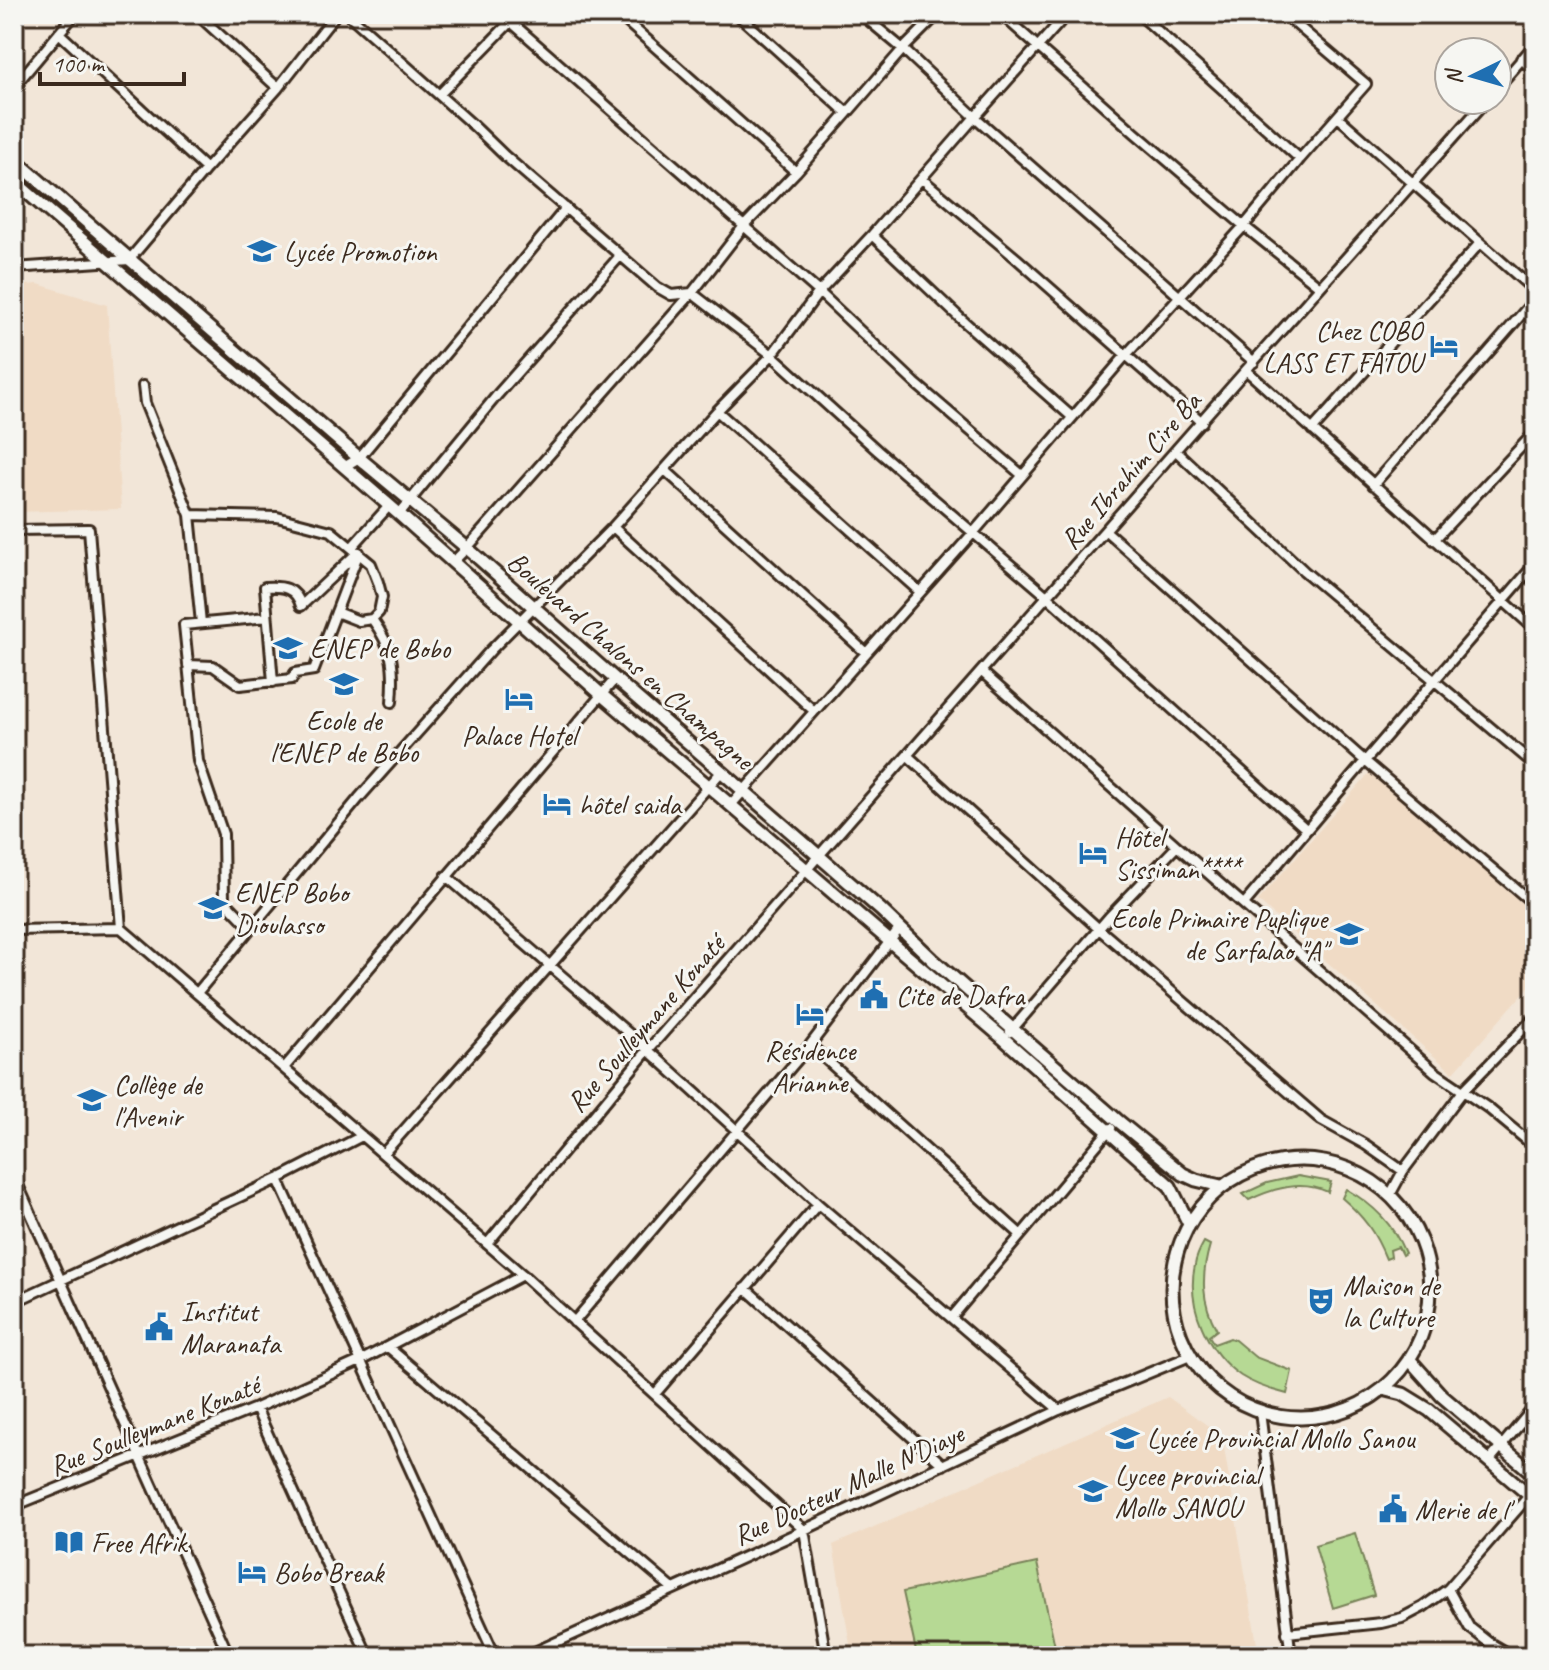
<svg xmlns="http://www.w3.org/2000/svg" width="1549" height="1670" viewBox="0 0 1549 1670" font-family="Caveat,sans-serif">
  <rect width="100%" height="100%" fill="#f2e6d8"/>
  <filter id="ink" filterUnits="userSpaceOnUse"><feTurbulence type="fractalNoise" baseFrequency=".0125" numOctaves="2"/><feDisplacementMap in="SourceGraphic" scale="16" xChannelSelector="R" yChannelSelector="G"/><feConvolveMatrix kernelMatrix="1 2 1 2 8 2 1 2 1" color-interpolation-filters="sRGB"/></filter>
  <g filter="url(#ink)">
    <path fill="#f0dbc5" d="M38 284 107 305 121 509 14 512V286Z
      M1371 771 1535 915V980L1453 1073 1258 901Z
      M1168 1397 1222 1436 1259 1656H852L833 1545Z"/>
    <path fill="#b6d994" stroke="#788259" stroke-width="2" d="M1298 1176 1331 1182 1328 1192C1301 1180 1274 1188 1249 1200L1243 1194 1267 1183Z
      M1346 1189C1374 1205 1393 1224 1405 1253L1402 1255 1398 1247 1390 1250 1391 1257 1386 1259C1375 1232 1364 1217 1342 1198Z
      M1204 1242 1210 1245C1201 1275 1201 1302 1217 1330L1209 1336 1214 1344 1230 1338 1235 1340 1255 1357 1292 1371 1287 1394C1271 1390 1255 1385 1241 1376 1207 1353 1186 1305 1195 1265 1196 1257 1200 1249 1204 1242Z
      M1355 1533 1374 1595 1333 1608 1315 1545Z
      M1037 1563 1057 1656H917L903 1592Z"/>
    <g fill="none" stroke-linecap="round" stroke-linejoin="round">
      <defs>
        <path id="street" d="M197 14 278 88
          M348 14 474 126 505 156 657 287 671 295 692 293 772 355 878 451 1048 597 1306 829
          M618 14 796 172
          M737 14 847 113
          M861 14 903 49 975 117 1254 362
          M1001 14 1135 133 1244 226 1320 287
          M1139 14 1300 159
          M511 22 819 292 915 383 1022 475
          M59 33 206 169
          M1521 59 1535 71
          M14 87 75 14
          M1497 88 1535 44
          M439 95 518 14
          M1338 117 1535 291
          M922 179 1016 258 1202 422
          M872 235 960 318 1072 417
          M14 268 129 260 206 169 278 88 336 14
          M1246 370 1535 629
          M143 386 145 403 190 515 201 623
          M717 411 920 592
          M1312 430 1480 243
          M1176 451 1304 571 1535 765
          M344 467 359 458 566 208
          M665 470 866 653
          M1373 485 1535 299
          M399 514 498 394 620 256
          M190 515 277 517 331 531 371 564 378 582 382 597 379 612 372 619 359 621 336 612
          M613 527 814 711
          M14 530 89 529 121 928 523 1275 804 1530 826 1656
          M1106 531 1365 761 1535 905
          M1434 540 1535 432
          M352 547 389 506
          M453 562 467 548 692 293 744 226 796 172 903 49 938 14
          M372 619C393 648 395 666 392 702
          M188 665 213 666 240 685 292 679 295 673 314 670 359 552
          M982 672 1177 846 1435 1072 1488 1108 1535 1147
          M273 682 265 587C282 586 296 587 301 606L355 555
          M908 756 1099 929 1321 1120 1366 1145 1403 1171
          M731 805 974 532 1126 355 1244 226 1300 159 1366 84 1284 14
          M446 876 648 1050 818 1204 1059 1410
          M1244 904 1365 761 1535 564
          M251 928 224 900 223 834 198 761 184 625 267 617
          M14 930 121 928
          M197 993 359 798 491 650 613 527 717 411 772 355 819 292 872 235 975 117 1067 14
          M1010 1032 1109 917 1177 846
          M810 1045 1020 1234
          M284 1068 615 679
          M383 1154 722 771
          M14 1176 229 1656
          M278 1179 495 1656
          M1390 1195 1403 1171 1463 1091 1535 1017
          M487 1244 648 1050 1246 370 1487 100
          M745 1288 943 1465
          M14 1302 278 1179 362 1136
          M952 1317 1111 1128
          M574 1322 810 1045 900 928
          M388 1347 673 1589
          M655 1394 818 1204
          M256 1408 368 1656
          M1260 1412 1291 1656
          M1489 1461 1535 1406
          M14 1506 256 1408 362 1360 523 1275
          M1448 1589 1469 1627 1488 1642 1512 1656
          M1287 1633 1381 1623 1402 1618 1423 1607 1448 1589 1535 1489
          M526 1656 804 1530 1059 1410 1190 1356"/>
        <path id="secondary" d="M14 159 359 458 467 548 615 679 881 910 933 960 1117 1120 1183 1174 1196 1180 1221 1186
          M14 181 399 514 603 696 1004 1039 1108 1131 1170 1186 1189 1224
          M1172 1289a129 129 0 1 1 258 0a129 129 0 1 1-258 0Z
          M1409 1359 1442 1396 1535 1475
          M1383 1389 1403 1394 1429 1410 1535 1500"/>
        <path id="highway" d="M14 1654 15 1656"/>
      </defs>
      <use href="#street" stroke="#3b2a1e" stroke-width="14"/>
      <use href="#secondary" stroke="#3b2a1e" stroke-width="17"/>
      <use href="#highway" stroke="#3b2a1e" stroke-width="20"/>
      <use href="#street" stroke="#f6f6f2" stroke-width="8"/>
      <use href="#secondary" stroke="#f6f6f2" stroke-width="11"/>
      <use href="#highway" stroke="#fedbac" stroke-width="14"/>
    </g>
  </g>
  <defs>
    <symbol id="university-bare" viewBox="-9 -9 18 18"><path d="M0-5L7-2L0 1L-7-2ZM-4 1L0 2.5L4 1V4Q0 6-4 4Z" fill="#1f6fb2" stroke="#f6f6f2" stroke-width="2.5" paint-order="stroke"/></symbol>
    <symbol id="hotel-bare" viewBox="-9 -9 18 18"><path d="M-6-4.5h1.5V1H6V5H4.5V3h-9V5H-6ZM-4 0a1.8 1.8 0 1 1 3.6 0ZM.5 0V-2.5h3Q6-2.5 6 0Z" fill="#1f6fb2" stroke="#f6f6f2" stroke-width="2.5" paint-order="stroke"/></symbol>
    <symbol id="school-bare" viewBox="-9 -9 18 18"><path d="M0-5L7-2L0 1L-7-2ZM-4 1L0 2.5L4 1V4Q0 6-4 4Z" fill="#1f6fb2" stroke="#f6f6f2" stroke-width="2.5" paint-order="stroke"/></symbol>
    <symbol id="civic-bare" viewBox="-9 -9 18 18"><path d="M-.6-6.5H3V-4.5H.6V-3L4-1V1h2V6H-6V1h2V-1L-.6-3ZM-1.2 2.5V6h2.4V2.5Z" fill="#1f6fb2" stroke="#f6f6f2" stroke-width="2.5" paint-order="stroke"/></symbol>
    <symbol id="theatre-bare" viewBox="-9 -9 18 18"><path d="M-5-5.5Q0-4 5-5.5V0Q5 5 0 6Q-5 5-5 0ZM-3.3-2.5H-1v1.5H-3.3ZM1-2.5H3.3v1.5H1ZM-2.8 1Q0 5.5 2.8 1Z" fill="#1f6fb2" stroke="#f6f6f2" stroke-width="2.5" paint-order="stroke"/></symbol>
    <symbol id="library-bare" viewBox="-9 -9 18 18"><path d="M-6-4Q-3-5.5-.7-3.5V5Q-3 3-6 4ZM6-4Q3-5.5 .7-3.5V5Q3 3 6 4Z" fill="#1f6fb2" stroke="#f6f6f2" stroke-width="2.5" paint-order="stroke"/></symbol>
  </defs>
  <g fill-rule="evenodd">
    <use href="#university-bare" x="242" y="231" width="40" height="40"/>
    <use href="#hotel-bare" x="1424" y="326" width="40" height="40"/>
    <use href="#university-bare" x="268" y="628" width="40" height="40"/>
    <use href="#school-bare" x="324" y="664" width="40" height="40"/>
    <use href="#hotel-bare" x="499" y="679" width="40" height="40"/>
    <use href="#hotel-bare" x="537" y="784" width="40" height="40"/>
    <use href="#hotel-bare" x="1073" y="833" width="40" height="40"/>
    <use href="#school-bare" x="193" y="888" width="40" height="40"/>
    <use href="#school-bare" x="1329" y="914" width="40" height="40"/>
    <use href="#civic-bare" x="854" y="975" width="40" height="40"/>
    <use href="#hotel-bare" x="790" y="994" width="40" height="40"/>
    <use href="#university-bare" x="72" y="1080" width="40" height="40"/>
    <use href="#theatre-bare" x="1301" y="1281" width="40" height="40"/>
    <use href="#civic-bare" x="139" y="1307" width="40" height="40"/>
    <use href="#school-bare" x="1105" y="1418" width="40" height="40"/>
    <use href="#school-bare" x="1073" y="1471" width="40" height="40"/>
    <use href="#civic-bare" x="1373" y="1489" width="40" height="40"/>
    <use href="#library-bare" x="49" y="1522" width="40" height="40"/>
    <use href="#hotel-bare" x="232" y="1552" width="40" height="40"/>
  </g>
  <g text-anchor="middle" stroke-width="6" stroke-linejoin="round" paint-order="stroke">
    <g font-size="28" fill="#3b2a1e" stroke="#f6f6f2" text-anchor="start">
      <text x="284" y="261">Lycée Promotion</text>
      <text x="1422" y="340" text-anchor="end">Chez COBO<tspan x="1422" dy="32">LASS ET FATOU</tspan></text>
      <text x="310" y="658">ENEP de Bobo</text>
      <text x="344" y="730" text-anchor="middle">Ecole de<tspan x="344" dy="32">l'ENEP de Bobo</tspan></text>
      <text x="519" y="745" text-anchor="middle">Palace Hotel</text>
      <text x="579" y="814">hôtel saida</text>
      <text x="1115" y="847">Hôtel<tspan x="1115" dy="32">Sissiman****</tspan></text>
      <text x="235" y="902">ENEP Bobo<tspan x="235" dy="32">Dioulasso</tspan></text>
      <text x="1327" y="928" text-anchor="end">Ecole Primaire Puplique<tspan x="1327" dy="32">de Sarfalao "A"</tspan></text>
      <text x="896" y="1005">Cite de Dafra</text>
      <text x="810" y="1060" text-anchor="middle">Résidence<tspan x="810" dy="32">Arianne</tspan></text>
      <text x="114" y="1094">Collège de<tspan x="114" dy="32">l'Avenir</tspan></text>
      <text x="1343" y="1295">Maison de<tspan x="1343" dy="32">la Culture</tspan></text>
      <text x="181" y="1321">Institut<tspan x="181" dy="32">Maranata</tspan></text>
      <text x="1147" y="1448">Lycée Provincial Mollo Sanou</text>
      <text x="1115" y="1485">Lycee provincial<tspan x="1115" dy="32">Mollo SANOU</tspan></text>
      <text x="1415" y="1519">Merie de l'</text>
      <text x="91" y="1552">Free Afrik</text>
      <text x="274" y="1582">Bobo Break</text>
    </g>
    <g font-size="28" fill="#3b2a1e" stroke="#f6f6f2">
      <text transform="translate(1130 470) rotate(-49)" y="10">Rue Ibrahim Cire Ba</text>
      <text transform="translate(631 660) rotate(41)" y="10">Boulevard Chalons en Champagne</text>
      <text transform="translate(645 1023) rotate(-49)" y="10">Rue Soulleymane Konaté</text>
      <text transform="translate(154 1425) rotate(-22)" y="10">Rue Soulleymane Konaté</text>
      <text transform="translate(848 1484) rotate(-25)" y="10">Rue Docteur Malle N'Diaye</text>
    </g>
  </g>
  <rect width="1549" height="1670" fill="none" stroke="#f6f6f2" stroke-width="48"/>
  <rect x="24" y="24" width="1501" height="1622" fill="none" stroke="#3b2a1e" stroke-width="3" filter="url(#ink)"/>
  <g transform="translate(1473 76) rotate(265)"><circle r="38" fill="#f6f6f2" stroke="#aba49d" stroke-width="2"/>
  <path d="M0-6L14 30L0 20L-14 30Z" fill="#1f6fb2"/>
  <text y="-12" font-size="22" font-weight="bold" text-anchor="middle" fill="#3b2a1e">N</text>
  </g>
  <path d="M40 72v12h144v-12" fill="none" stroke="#3b2a1e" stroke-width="4"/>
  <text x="52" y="72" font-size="24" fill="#3b2a1e" stroke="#f6f6f2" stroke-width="6" paint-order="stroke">100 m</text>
</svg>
